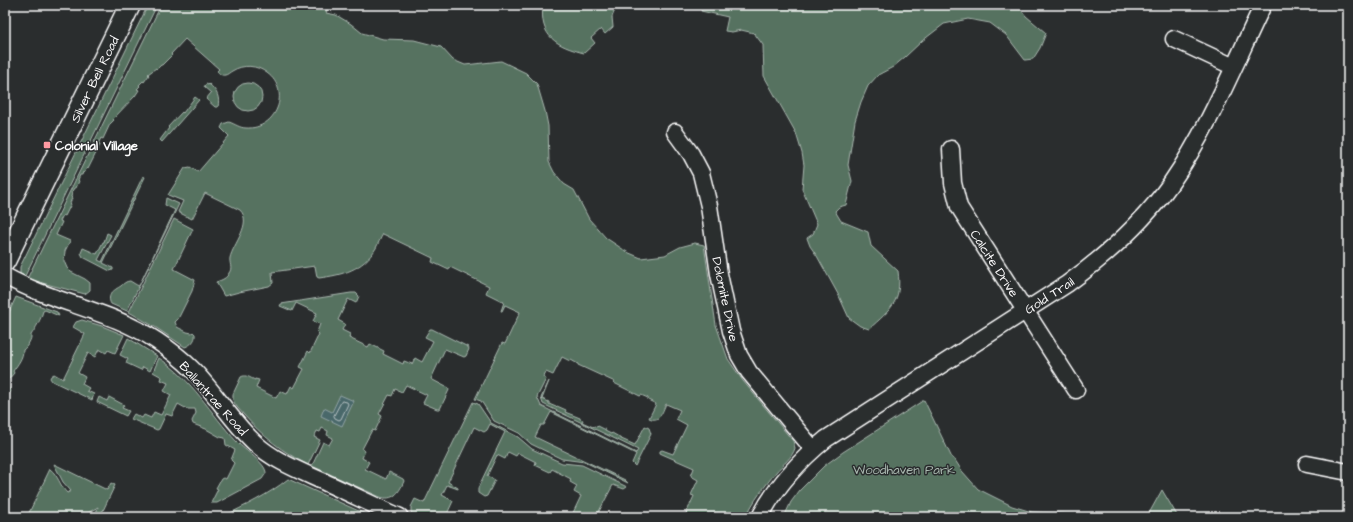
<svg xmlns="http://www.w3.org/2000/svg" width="1353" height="522" viewBox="0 0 1353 522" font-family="'Architects Daughter',sans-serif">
  <rect width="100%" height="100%" fill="#2a2d2e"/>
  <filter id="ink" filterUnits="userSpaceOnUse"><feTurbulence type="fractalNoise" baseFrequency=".025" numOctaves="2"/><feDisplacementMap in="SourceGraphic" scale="8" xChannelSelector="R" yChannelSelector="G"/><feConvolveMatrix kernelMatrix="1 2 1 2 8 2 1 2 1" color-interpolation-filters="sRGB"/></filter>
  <g filter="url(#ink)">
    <path fill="#567260" stroke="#aab8b0" d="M148 5H157L24 278 20 274V267Z
      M161 5H293L300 9 302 5 310 6 311 5H329L326 13 336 15 351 24 362 33 383 39 414 40 441 47 453 60 465 65 501 61 526 73 537 84 545 111 548 126 549 162 554 172 564 184 574 190 589 219 606 238 627 252 641 258 665 255 680 247 695 243 704 245 716 325 728 359 743 381 793 441 795 448C793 457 782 465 776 472 765 486 753 501 746 517H681L682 515 685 516 694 496 691 495 698 480 691 476 694 468 662 454 660 453V451L662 450 673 454 687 425 676 419 680 410 666 404C662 412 660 423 649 418L656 404 648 400V398L641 395 640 396 614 383 615 382 578 365V364L571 360 570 361 562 357 553 375 546 372 543 377 546 379 537 397 541 406 636 453 638 450 543 404 541 398 549 381 542 399 549 402V404L556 407 557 406 566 410 565 412 580 418V419L583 420 582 422 593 427 594 426 597 427 598 426 606 430 605 431 611 434 612 433 619 437V438L635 445 645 426 649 428 651 434 635 466 632 463 636 454 551 412 544 425H541L535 437 625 480 628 483 585 462 562 459 531 444 519 433 494 421 481 401 475 399 502 343 505 344 520 312 505 305 502 311H501L504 302 486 293 489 286 450 267 449 270 432 262 433 258 383 234C380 239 378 244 376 248 363 270 342 275 319 278L317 277 315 266 272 272 273 283 269 286 239 292 224 296 216 282C222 280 227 278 229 273 233 268 229 263 230 258 233 244 253 223 240 210L205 193 192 219 178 212 183 201 168 195 185 168 190 167 198 172 229 136 221 128 223 124 229 122C235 124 240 128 246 128 276 130 292 91 267 73 257 65 243 64 232 71 230 72 227 75 225 75 221 76 219 73 217 71L219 69 185 39 171 54 172 55 162 65H161L157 69 156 68 148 74 149 75 144 82 143 81 139 85 140 86 137 89 139 90 135 96 113 119 114 120 110 124 103 139 101 138 98 144 100 145 88 169 87 168 84 173 83 172 82 175H80L78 180 79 181 76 188H74L71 193H72L71 197 72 198 70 203 71 204 65 216 63 215 60 221 62 222 56 235 70 241 65 251 64 261 67 268 71 272 85 279 90 283V290L85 294 27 279Z
      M543 5H617L612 17 613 27 605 34 601 29 591 38 595 43 584 53C557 46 539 37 543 5Z
      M703 5H1017L1026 16 1046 33 1040 48 1033 59 1025 60 1006 35 990 23 968 19 944 24 922 41 905 57 893 67 878 75 868 86 861 102 855 121 848 165 852 181 846 205 839 207 835 211 841 221 868 232 871 246 898 271C902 302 891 309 869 329L860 326 849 318 839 296 817 256 810 246 807 238 813 234 817 224 802 189 804 165 802 153 796 133 764 76 763 45 754 33 741 30 732 32 725 31 728 17 701 11Z
      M234 97a14 14 0 1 1 28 0a14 14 0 1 1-28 0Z
      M206 84 208 85 209 84C217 91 220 97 218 107H215L206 99 211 93 204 87Z
      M195 97 199 100 162 142 160 140 169 128 168 127 182 112 183 113Z
      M143 176 145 177 103 263 113 268V270L110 271 83 257 81 253 83 248 97 254 103 242H104L107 233 111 235 98 260 102 262Z
      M166 198 179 204 127 311 111 304C106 295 114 290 121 286 123 284 126 281 130 281 132 282 136 285 139 286L175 210 165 205Z
      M174 219 193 229 174 269 195 280 192 291 178 319 175 322 177 327 187 332 192 333 193 332 195 334C196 340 191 345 185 347L155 327 129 312Z
      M351 293H356L359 296 356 303 348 299 338 320 345 324 342 330 350 334 349 338 368 347 370 344 384 351 383 354 403 364 404 361 412 364 415 358 422 362 433 341 425 337 430 329H432L468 347 469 349 466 356 464 357 445 349 431 379 448 388 449 390 440 409H437L423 403 427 395 406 385 402 392 395 389 392 396 389 395 379 414 382 416 375 431 372 430 362 449 365 451 362 458 369 462 365 469 386 479 389 472 403 479 404 481C399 493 393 501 380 497L312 466 323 442 329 445 333 438 327 435 328 431 322 428 320 432 317 431 314 437 320 440 308 465C283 452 262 436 244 415 240 410 235 406 233 400V394L241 377C246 374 250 378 255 380V379L259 380 256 388 276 398 280 391 287 394 291 386 294 388 304 369 300 367 308 351 310 353 319 334 317 332 320 324 313 321 317 313 296 303 292 311 280 306 281 304Z
      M16 297 57 312 59 316 45 310 43 311C41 319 36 328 31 335 32 339 27 347 23 350 23 358 18 364 13 371L14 373 8 380V387L11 391 7 398 5 397V321Z
      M82 320 102 326 124 335 115 353 108 350 106 353 99 349 95 357 88 353 78 373 85 377 82 384 89 388 87 391 94 394 92 400 52 381 50 378 51 376 54 374 63 379 85 334 73 327 76 322Z
      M128 338 157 356 150 371 143 367 141 370 126 363 128 359 120 355Z
      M159 358C193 380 210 413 237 442 244 450 266 463 266 473L262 479 217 503H211L218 489 216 488 221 479 223 478 226 479 234 463 231 460 235 450 226 445 225 438 220 437 206 429 193 424 192 421 196 413 195 409H187L178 404 172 416 166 414 159 429 157 430 131 419 134 414 142 418 144 415 151 418 154 412 161 415 171 395 164 391 168 383 161 380 162 377 153 372Z
      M99 397 107 401 109 397 124 405 122 408 129 411 126 416 97 402Z
      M924 400 952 458 955 460 962 471 978 489 1012 506 1032 512 1147 517 1162 490 1178 517H784L791 502 800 490 824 466 843 452Z
      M473 402 478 404 491 423 518 437 532 449 562 463 582 465 627 487 624 489 613 485 596 517H571L581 496 574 492 577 486 570 482 571 479 552 469 550 472 535 465 536 462 518 453 516 456 508 452 505 459 497 455 487 476 495 480 487 496 484 497 478 493V488L505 432 490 424 487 430 484 432 474 427 448 482 458 488V489L447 485 442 495 453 501 447 514 452 517H416L411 512V507L415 499 424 503Z
      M54 464 107 490 111 483 115 485 100 517H95L98 507 81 517H40L34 514 33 517H27L50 469C58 475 60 486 67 493L71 491 63 482Z
      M288 479 372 517H222C245 506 268 495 288 479Z"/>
    <path fill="#4a686b" stroke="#92a4a6" d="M340 395 354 401 342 426 321 416 324 408 332 412Z"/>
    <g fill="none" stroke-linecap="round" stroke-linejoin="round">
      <path stroke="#b7c3c4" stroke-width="1" d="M342 401 347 402 348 404 341 419 339 420 335 418 334 416Z"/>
      <defs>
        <path id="minor" d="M1174 39 1234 67
          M675 132 691 154 701 173 709 206 719 274 731 331 739 355 749 372 813 449
          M951 149 953 183 959 207 1076 390
          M5 276C53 303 111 310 157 341 169 349 182 359 192 369 215 392 231 421 255 443 273 460 298 470 320 480 347 492 373 505 400 517
          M1307 464 1348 472
          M760 517C776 486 799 461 826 439L1067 284C1107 255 1143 223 1171 183 1209 128 1234 65 1263 5"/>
        <path id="tertiary" d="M5 261 130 5"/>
      </defs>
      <use href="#minor" stroke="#fff" stroke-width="19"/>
      <use href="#tertiary" stroke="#fff" stroke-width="23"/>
      <use href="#minor" stroke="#2a2d2e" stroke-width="16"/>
      <use href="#tertiary" stroke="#2a2d2e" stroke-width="20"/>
    </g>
  </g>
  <rect fill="#ff9aa2" stroke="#2a2d2e" stroke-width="1.5" x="43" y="141" width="8" height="8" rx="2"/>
  <g text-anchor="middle" stroke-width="3" stroke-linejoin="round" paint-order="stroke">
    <g font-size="13" fill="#fff" stroke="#2a2d2e">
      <text transform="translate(94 79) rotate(-64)" y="5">Silver Bell Road</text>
      <text transform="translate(995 263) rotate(57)" y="5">Calcite Drive</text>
      <text transform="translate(1049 295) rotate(-33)" y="5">Gold Trail</text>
      <text transform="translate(726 299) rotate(78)" y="5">Dolomite Drive</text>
      <text transform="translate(214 398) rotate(48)" y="5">Ballantrae Road</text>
    </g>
    <g font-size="13" font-weight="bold" fill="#fff" stroke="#2a2d2e" text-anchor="start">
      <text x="55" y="150">Colonial Village</text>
    </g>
    <g font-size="13" fill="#aab8b0" stroke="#2a2d2e">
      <text x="904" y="474">Woodhaven Park</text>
    </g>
  </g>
  <rect width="1353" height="522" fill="none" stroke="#2a2d2e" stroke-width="20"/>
  <rect x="10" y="10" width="1333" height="502" fill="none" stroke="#fff" stroke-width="1.5" filter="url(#ink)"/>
</svg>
